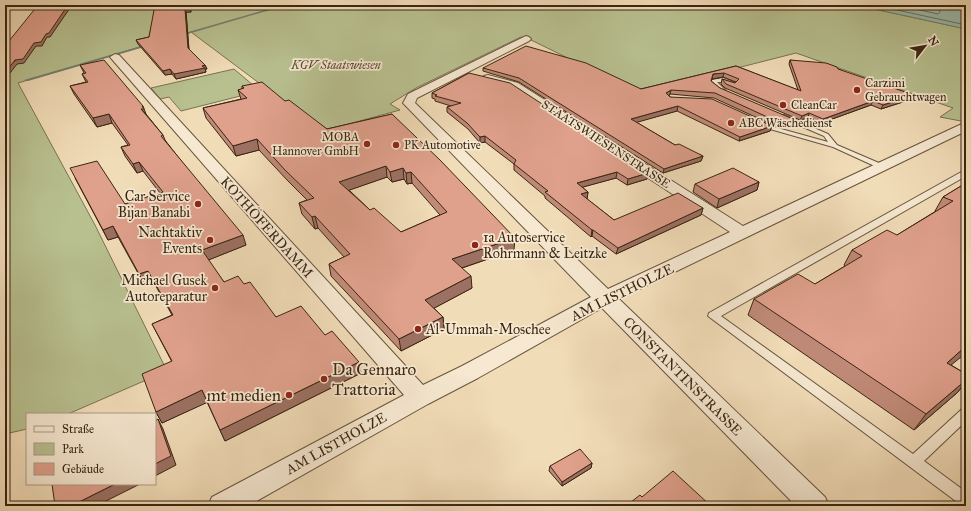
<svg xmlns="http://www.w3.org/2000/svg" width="971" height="511" viewBox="0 0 971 511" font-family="'IM FELL Great Primer',serif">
  <rect width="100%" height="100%" fill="#f1dcb8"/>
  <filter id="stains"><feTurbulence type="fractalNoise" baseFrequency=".005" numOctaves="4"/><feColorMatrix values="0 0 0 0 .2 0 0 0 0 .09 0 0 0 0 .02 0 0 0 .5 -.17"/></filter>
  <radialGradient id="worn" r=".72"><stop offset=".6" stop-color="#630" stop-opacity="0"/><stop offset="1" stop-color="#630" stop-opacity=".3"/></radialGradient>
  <path fill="#b8c090" stroke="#797351" d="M58 5H856L966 29V122L940 117 953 108 796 53 639 93 529 39 521 37 416 88 390 104 400 110 323 131 191 32 18 83 95 225 167 371 68 414H27V429L5 434V71Z
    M234 69 260 91 181 111 169 97 160 99 151 88Z"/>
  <path fill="#9bbcad" stroke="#74806f" d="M856 5H939L966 11V29Z"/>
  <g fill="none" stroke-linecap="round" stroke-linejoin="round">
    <path stroke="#6a7160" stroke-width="1" d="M874 5 966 25
      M897 5 938 14 940 12 939 5"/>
    <path fill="#74806f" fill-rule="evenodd" d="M282 5H287L181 36 178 35Z
      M148 44 151 45 28 81 24 80Z"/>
    <defs>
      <path id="service" d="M11 5H15L5 14V11Z
        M723 78 736 83 733 85 723 82H717L726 91 723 93 711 84 712 80Z
        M780 115H784L828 134 837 145 886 166 885 168H879L833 147 770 129 757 123 762 122 774 127 828 142 824 136 780 117Z
        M956 128 966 132V136L954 131 953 130Z
        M963 171H966V176L721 316 913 454 962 409 966 408V421L924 461 966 492V506L961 505 708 316 709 313Z"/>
      <path id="minor" d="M526 36 529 37 531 39 529 41 417 98 415 103 608 289 730 232 510 87 484 80 482 78 484 76 488 75 518 83 743 226 966 122V131L619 299 825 497 829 506H796L602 308 478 378 428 404 248 506H208L212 497 404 395 110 57 115 54 119 55 423 385 462 366 591 297 403 103 408 94Z"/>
    </defs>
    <use href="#service" stroke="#68543c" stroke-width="2"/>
    <use href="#minor" stroke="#68543c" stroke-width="2"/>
    <use href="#service" fill="#f6e8d1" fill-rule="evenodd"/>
    <use href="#minor" fill="#f6e8d1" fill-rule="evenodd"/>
  </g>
  <path fill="#c08a78" stroke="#3a2612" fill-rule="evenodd" d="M157 5H190L191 12H186L189 49 205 65 207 69H205L206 72 176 79 172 74 165 75 138 44 136 40 149 37Z
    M790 60 838 69 912 99 881 109 871 105 821 123 808 118 800 120 725 88 721 84 722 79 735 83 736 82 723 77 712 79 711 81 720 88 791 123 780 127 775 126 714 98 670 94 669 96 670 97 772 126 770 131 739 141 677 111 636 122 675 145 703 156 701 161 663 173 519 82 483 71V68L641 89 736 66 798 90 789 64Z
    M80 65 146 114 163 135 165 140 246 245 208 260 224 282 244 284 276 317 325 335 361 373 225 441 207 402 162 423 156 412 172 362 152 324 172 315 153 281 144 284 118 237 108 240 75 178 125 204 160 193 143 171 137 173 125 156 121 147 128 145 112 123 97 127 74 94 70 86 86 82 82 74 84 73Z
    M469 73 647 179 627 185 616 178 582 187 588 192 587 199 614 220 703 208 701 215 616 254 592 236 591 237 545 198V196L514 170V164L485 142 480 143 468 129 447 112V107L451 106 435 101V99L432 98V93Z
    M242 86 285 101 327 129 392 114 514 250 462 268 472 288 434 308 443 317 444 329 401 351 331 276 329 264 344 257 318 228 315 229 302 214 299 203 307 200 288 181 259 150 236 156 206 118 203 108 241 99 238 90 242 89ZM387 177 392 182 404 179 407 184 412 183 440 215 401 232 370 210 349 190Z
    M759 182 757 190 717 208 693 192 695 184Z
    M966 183 951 365 966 374V381L958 392 914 430 748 315 754 299 815 284 845 266 844 265 852 250 897 235 936 211H935L943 197Z
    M592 463 591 468 562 486 549 471 550 466Z"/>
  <path fill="#9c7062" stroke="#3a2612" d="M68 5H72L50 37H47L42 46H36L24 63 17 64 10 73 5 74V70L34 43Z
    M190 5 191 12H186L189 52 188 48 185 9Z
    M205 65 207 69H205L206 72 176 79 174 74Z
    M170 69 172 74 165 75 163 71Z
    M724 73 723 77 712 79 713 74Z
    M671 90 670 94 666 98V93Z
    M914 95 912 99 881 109 883 105Z
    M873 101 871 105 821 123 823 119Z
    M142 106H143L146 114 141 109Z
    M678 106 677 111 631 124V119Z
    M809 113 808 118 800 120 802 116Z
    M109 114 112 123 97 127 93 118Z
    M793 119 791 123 780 127 782 123Z
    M772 126 770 131 739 141 740 137Z
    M485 136V142L480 143V137Z
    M257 139 259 150 236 156 233 146Z
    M703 156 701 161 663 173 664 169Z
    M139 162 143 171 137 173 133 164Z
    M386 166 387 177 341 193 339 182Z
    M403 168 404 179 392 182 390 172Z
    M411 172 412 183 407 184 406 173Z
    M617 172 616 178 576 189 577 183Z
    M648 173 647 179 627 185 628 179Z
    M759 182 757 190 717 208 719 199Z
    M588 192 587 199 581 201V194Z
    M703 208 701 215 616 254 618 248Z
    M315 216 318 228 315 229 312 217Z
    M113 226 118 237 108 240 103 230Z
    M592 230H593L592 236 591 237Z
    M243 235 246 245 206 261 202 250Z
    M515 238 514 250 453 271 452 259Z
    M148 271 153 281 144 284 139 274Z
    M471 276 472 288 427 312 425 300Z
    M443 317 444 329 401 351 399 339Z
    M966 346V353L935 378 947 363Z
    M359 362 361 373 225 441 220 430Z
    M966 380V381L958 392 914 430 926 414Z
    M202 390 208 402 162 423 156 412Z
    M158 419 163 429 176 465 155 476V464Z
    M592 463 591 468 562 486V482Z
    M115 484H140L96 506H71Z"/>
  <path fill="#dfa08c" stroke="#3a2612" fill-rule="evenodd" d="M38 5H68L49 33 46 34 41 42 34 43 23 59 15 60 8 69 5 70V46Z
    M157 5H190V8L185 9 188 48 205 65 202 66 205 68 174 74 170 69 163 71 136 40 149 37 154 10Z
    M526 46 586 63 641 89 736 66 801 91 790 60 826 63 837 67 838 69 914 95 883 105 873 101 823 119 809 113 802 116 726 84 722 79 735 83 739 79 724 73 713 74 711 81 720 88 793 119 782 123 776 121 715 93 671 90 666 93 670 97 712 99 772 126 740 137 678 106 631 119 675 145 679 144 703 156 664 169 519 78 483 68Z
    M104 60 143 106H142L144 109H141L163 135 161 136 243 235 202 250 224 282 238 276 244 284 250 282 276 317 301 306 325 335 332 331 359 362 220 430 202 390 156 412 142 374 172 361 152 324 173 315 148 271 139 274 113 226 103 230 70 168 97 161 125 204 163 192 139 162 133 164 121 147 130 145 109 114 93 118 70 86 88 82 82 74 86 73 80 65Z
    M469 73 510 83 648 173 628 179 617 172 577 183 588 192 581 194 614 220 678 193 703 208 618 248 593 230H592L545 192 548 191 514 164 516 160 485 136 480 137 467 123 447 107 461 103 435 96 437 95 432 93Z
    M262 82 285 101 289 100 327 129 392 114 440 160 515 238 452 259 471 276 425 300 443 317 399 339 329 264 350 254 315 216 312 217 299 203 314 198 285 170 257 139 233 146 203 108 247 98 238 90 244 88 242 86ZM386 166 390 172 403 168 406 173 411 172 447 212 401 232 374 208 370 210 339 182Z
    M733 168 759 182 719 199 695 184Z
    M966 183V346L947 363 966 374V380L926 414 754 299 798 274 815 284 862 256 852 250 887 230 897 235 953 201 943 197Z
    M158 419 171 456 155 464V421Z
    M580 449 592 463 562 482 550 466Z
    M673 471 711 506H626L640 495 642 497Z
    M52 484H115L71 506H55Z"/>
  <g fill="#8f2418" stroke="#f6e8d1" stroke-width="1.5">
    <circle cx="857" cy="90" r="4"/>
    <circle cx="783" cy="105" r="4"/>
    <circle cx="731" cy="123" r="4"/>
    <circle cx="367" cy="144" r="4"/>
    <circle cx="396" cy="145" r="4"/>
    <circle cx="198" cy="204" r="4"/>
    <circle cx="210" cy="240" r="4"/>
    <circle cx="475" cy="245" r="4"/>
    <circle cx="215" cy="288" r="4"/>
    <circle cx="418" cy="329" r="4"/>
    <circle cx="324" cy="379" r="4"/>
    <circle cx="289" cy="395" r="4"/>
  </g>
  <g text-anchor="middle" stroke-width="3.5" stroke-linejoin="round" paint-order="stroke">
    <g font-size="12" font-style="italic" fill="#5a4c32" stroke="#f6e8d1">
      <text x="336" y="69">KGV Staatswiesen</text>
    </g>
    <g font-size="12" fill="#3a2612" stroke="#f6e8d1" text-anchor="start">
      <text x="865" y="87">Carzimi<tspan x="865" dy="14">Gebrauchtwagen</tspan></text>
      <text x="791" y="109">CleanCar</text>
      <text x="739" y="127">ABC Wäschedienst</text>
      <text x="359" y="141" text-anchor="end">MOBA<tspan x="359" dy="14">Hannover GmbH</tspan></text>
      <text x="404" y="149">PK Automotive</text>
    </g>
    <g font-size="12" fill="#3a2612" stroke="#f6e8d1">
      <text transform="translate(606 144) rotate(33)" y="4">STAATSWIESENSTRASSE</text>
    </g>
    <g font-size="14" fill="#3a2612" stroke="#f6e8d1" text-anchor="end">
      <text x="190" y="201">Car Service<tspan x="190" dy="16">Bijan Banabi</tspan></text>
      <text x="202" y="237">Nachtaktiv<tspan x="202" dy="16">Events</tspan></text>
      <text x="483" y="242" text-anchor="start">1a Autoservice<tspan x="483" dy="16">Rohrmann &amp; Leitzke</tspan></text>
      <text x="207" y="285">Michael Gusek<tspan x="207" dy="16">Autoreparatur</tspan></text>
      <text x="426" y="334" text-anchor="start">Al-Ummah-Moschee</text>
    </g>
    <g font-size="14" fill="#3a2612" stroke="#f6e8d1">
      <text transform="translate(267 227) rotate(48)" y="5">KOTHÖFERDAMM</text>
      <text transform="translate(622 292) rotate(-26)" y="5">AM LISTHOLZE</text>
      <text transform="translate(683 376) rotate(45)" y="5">CONSTANTINSTRASSE</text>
      <text transform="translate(336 443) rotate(-29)" y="5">AM LISTHOLZE</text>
    </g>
    <g font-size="17" fill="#3a2612" stroke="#f6e8d1" text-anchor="start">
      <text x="332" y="375">Da Gennaro<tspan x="332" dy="20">Trattoria</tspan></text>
      <text x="281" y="401" text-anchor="end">mt medien</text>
    </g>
  </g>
  <rect width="971" height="511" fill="none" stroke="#f1dcb8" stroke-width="20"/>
  <rect x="6" y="6" width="959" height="499" fill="none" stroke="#3a2612" stroke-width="2"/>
  <rect x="10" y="10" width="951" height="491" fill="none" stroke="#3a2612"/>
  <rect x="26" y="413" width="130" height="72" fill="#f6e8d1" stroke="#ab9a85"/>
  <rect x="34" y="426" width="20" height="6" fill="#f6e8d1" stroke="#ab9a85"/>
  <text x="62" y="433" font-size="12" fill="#3a2612">Straße</text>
  <rect x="34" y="443" width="20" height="12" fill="#b8c090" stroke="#ab9a85"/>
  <text x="62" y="453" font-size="12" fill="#3a2612">Park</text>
  <rect x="34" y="463" width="20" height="12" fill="#dfa08c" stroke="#ab9a85"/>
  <text x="62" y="473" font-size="12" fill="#3a2612">Gebäude</text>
  <g transform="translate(925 46) rotate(59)" stroke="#f6e8d1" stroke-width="3" paint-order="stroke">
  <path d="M0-3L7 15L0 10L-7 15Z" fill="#3a2612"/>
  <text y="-6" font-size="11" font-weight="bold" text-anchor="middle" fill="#3a2612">N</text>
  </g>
  <rect width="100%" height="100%" filter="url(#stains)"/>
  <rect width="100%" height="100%" fill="url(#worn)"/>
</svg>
